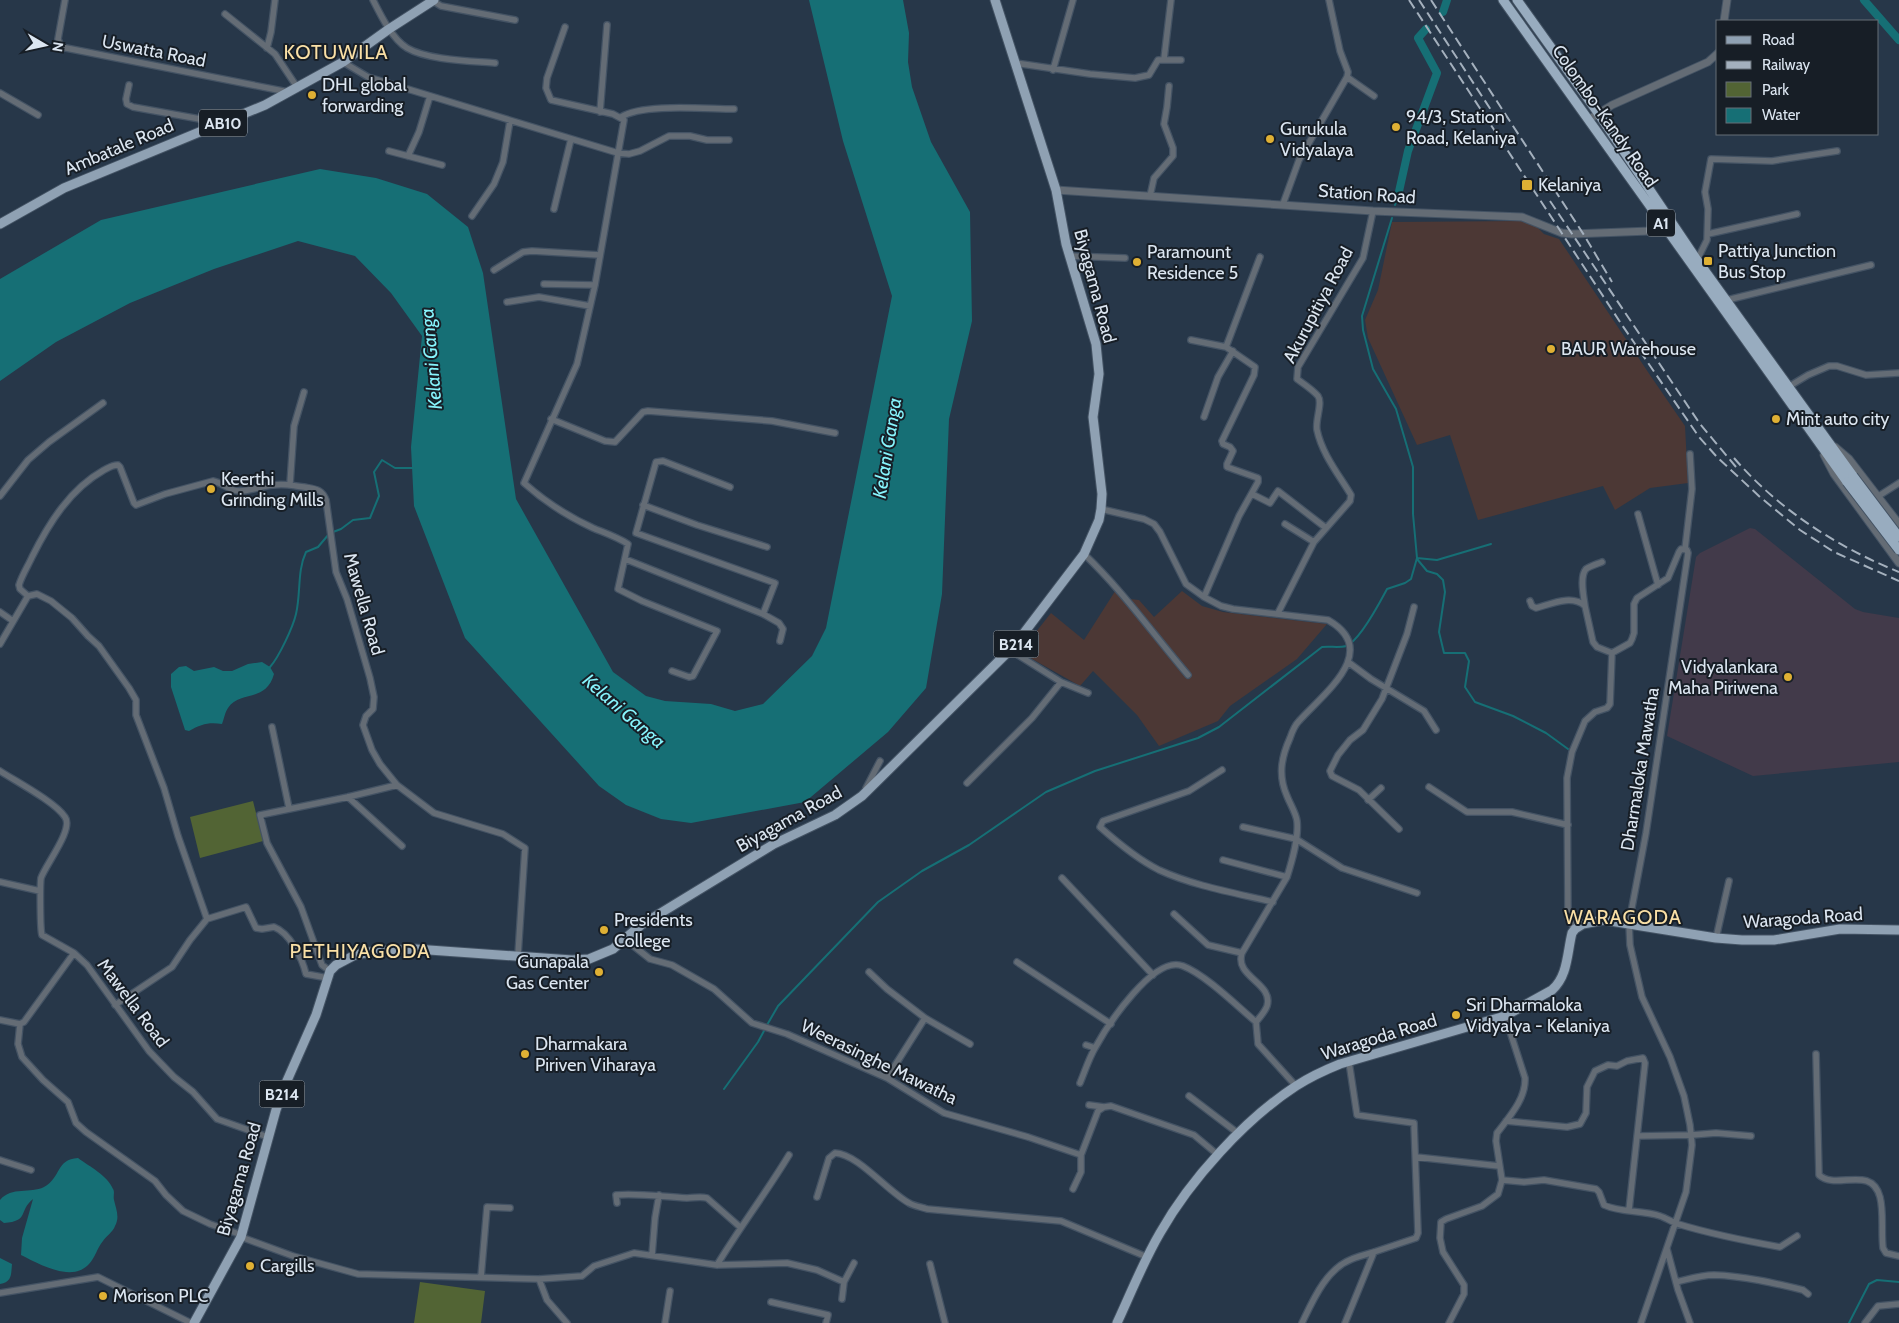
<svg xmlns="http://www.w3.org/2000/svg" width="1899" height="1323" font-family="Cabin,sans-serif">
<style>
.industrial{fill:#4c3835}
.education{fill:#423a4a}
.green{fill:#526434}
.water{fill:#166f75}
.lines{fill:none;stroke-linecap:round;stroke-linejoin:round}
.stream{stroke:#166f75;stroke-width:2}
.canal{stroke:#166f75;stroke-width:8}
.minor-casing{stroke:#445364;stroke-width:8}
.tertiary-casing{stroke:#445364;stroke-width:9}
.primary-casing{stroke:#445364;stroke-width:11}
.trunk-casing{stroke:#445364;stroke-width:11}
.minor{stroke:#646c75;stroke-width:5.5}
.tertiary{stroke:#646c75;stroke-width:7}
.primary{stroke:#8fa1b3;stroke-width:9}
.trunk{stroke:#98acbf;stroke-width:9}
.rail{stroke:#a4b0bd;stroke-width:2;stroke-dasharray:10 5;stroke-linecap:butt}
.trunk-bridge-casing{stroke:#445364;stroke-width:11;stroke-linecap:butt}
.trunk-bridge{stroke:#98acbf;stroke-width:9}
.poi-dot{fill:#dfb034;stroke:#171e26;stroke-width:2}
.labels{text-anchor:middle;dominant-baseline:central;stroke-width:4;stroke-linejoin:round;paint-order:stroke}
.shield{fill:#171e26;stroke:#a1aab4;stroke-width:1}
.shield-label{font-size:16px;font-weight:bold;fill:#dce6f1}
.street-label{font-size:18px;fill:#dce6f1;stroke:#171e26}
.poi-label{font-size:18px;fill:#dce6f1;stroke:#171e26;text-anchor:start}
.water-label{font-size:19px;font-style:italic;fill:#87f5fd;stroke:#171e26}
.quarter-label{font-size:20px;letter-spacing:1px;fill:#fae0a6;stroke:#171e26}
</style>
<rect width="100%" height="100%" fill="#273749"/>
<path class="industrial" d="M1522,221l13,4 9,9 15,5 93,139 33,48 3,57 -38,5 -35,22 -12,-24 -125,34 -28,-85 -33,10 -49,-107 -3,-18 13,-30 14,-68z
M1119,585l11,14 9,1 15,17 28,-26 20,15 21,6 104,12 -30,35 -67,47 -12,15 -59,25 -22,-31 -44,-44 -13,15 -62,-35 10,-9 23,-29 33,27z"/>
<path class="education" d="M1750,528l5,1 100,80 8,3 36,6v144l-146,14 -86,-40 29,-179 4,-4z"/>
<path class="green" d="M253,801l10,40 -63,17 -10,-41z
M420,1282l65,9 -4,32h-67z"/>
<path class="water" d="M809,0h94l6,33 -1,29 4,25 19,55 39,70 2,109 -23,98 -7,175 -16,94 -38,44 -83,70 -114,21 -30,-4 -35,-14 -27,-19 -134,-148 -51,-132 -3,-59 11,-111 -31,-43 -36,-37 -57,-15 -84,28 -84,34 -74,39 -56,39v-102l101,-59 219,-51 56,9 51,16 41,33 15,46 33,226 97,173 33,24 19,5 46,3 24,7 28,-7 49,-48 14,-28 66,-332 -49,-155z
M262,662l8,5 4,7c-8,29 -34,16 -46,34 -3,4 -4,11 -6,16 -13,-2 -21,0 -33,7l-4,-1 -14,-43v-13l8,-7 7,-1 8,5 20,-4 9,4h9l16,-7z
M78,1158c12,9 29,17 35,31 2,3 0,7 1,11 2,9 6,17 1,26 -2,6 -9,10 -12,15 -6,7 -8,17 -14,23 -17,19 -50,0 -68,-9l1,-17 11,-39c-15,12 -3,22 -29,24l-4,-3v-20c12,-14 30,-6 44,-13 17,-9 12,-28 34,-29z
M0,1258l12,6c-1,11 0,18 -12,20z"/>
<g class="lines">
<path class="stream" d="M1395,205l3,-9
M333,532l8,-3 12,-9 17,-2 9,-22 -5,-24 8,-12 13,8h19
M1417,558l20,2 54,-16
M1417,559l10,12 10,3 6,6 2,12 -6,40 5,21h21l4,8 -4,26 10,15 38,14 33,17 22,16
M270,667c9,-10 23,-40 26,-53 5,-21 1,-43 10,-62l12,-5 11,-13
M767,1025l11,-19 100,-104 44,-31 47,-26 77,-53 49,-21 103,-33 21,-11 103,-80c8,-1 17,1 24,-1 14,-5 34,-44 41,-57l18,-6 6,-4 6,-21 -4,-44v-47l-17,-58 -23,-40 -10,-39 -1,-14 30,-98
M724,1089l34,-47 7,-13
M1849,1323l20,-39 8,-4 22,2"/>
<path class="canal" d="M1864,0l35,40
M1443,12l4,-12
M1398,196l10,-45 29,-78 -19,-35 8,-9"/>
<g class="minor-casing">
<path id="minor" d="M65,0l-7,39 3,8 227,45
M373,0c7,14 19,39 34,48 20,12 64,13 88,15
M433,1l8,5 74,14
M225,14l50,40 22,33
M565,27l-18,51 -1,10 5,12 62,14 11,6 -29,165 -18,79 -53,119c19,17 45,34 69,45 12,5 24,9 35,16l-10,45 24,12 75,30 -24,45 -4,1 -17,-6
M267,48l4,-16 4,-32
M1164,59l7,-59
M343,62l25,15 250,76 11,1 11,-3 29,-15h21l17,4h22
M1015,63l75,11 45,4 14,-3 9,-15h23
M1053,70l20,-70
M1347,77l27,19
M129,85l-3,14 1,5 6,3 78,14 7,3
M0,93l38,22
M600,112l7,-87
M621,117c22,-14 85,-8 113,-8
M389,151l53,14
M408,156l11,-24 11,-36
M1150,196l4,-18 19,-22v-8l-9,-24 3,-17 2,-21
M1283,204l16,-44 48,-83 1,-5 -8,-21 -11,-51
M554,209l17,-70
M472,216l22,-32 9,-22 7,-41
M1708,234l89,-20
M1069,256l56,2
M1697,260l10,-20 1,-31 -3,-17 6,-33 61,2 65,-10
M494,270l29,-18 9,-1 68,4
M544,284l51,1
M1727,300l144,-35
M507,302l32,-5 51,9
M1191,340l35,7 29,20 -1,8 -32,66 1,3 7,3 3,4 -6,13v3l31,11v4l-19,34 -35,81
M1226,347l34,-90
M1788,387l20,-12 21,-9h8l29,9 33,-2
M1204,417l14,-40 15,-26
M551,419l54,22 10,1 28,-30 5,-1 124,10 63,12
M290,484l4,-58 10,-34
M730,487l-67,-26 -7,1 -20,71 139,50 -12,31
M1252,494l18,9 8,-12 48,37
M0,496l28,-36 21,-18 54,-39
M1877,497l22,-14
M643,505l54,20 70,22
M1101,509l43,10 10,5 6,8 26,52 18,13 17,9 12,3 95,11c54,31 -5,74 -29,101 -4,4 -7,11 -9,17 -9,20 -12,38 -3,58 3,8 9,17 10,25 2,17 -5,40 -10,56l-45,76c-8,24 32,30 25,53 -2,6 -8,12 -11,16l2,22 38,42
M1638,514l20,71
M1285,524l29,18
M1685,549l7,-60 -2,-35
M1084,554c39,37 69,80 104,121
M625,559l138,55 16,9 4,6 -3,12
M1530,601l2,5 4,2c15,-4 36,-14 49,-2l8,36 4,5 15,6
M1585,606c-1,-9 -6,-29 1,-37 4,-3 11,-5 16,-7
M0,612l13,9
M1278,613l36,-71 36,-41 1,-6c-12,-20 -29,-41 -34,-65 -2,-10 6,-27 1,-34 -5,-6 -14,-12 -21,-17l1,-12 65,-109 10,-47
M0,644l28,-48
M1010,650l51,32 27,11
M1612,653l18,-10 2,-4 2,-6v-29l3,-6 31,-20 11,-26 2,-3 6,1 1,3 -42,280 -17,90 1,22 12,52 28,60 14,39 6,29 2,20 -6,47 -45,131
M1348,662l23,17 53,32 12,19
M272,727l17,81
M1222,770l-33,21 -86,30 -3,6c18,16 37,32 59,43 35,16 76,23 114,32
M0,771c17,11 55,31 65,46 9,12 -19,47 -24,61 -1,6 -1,52 1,57l32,18 13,12 62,86 25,26 19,15 24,27 51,18
M967,783l65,-65 29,-36
M1429,787l38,25h45l56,13
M866,788l14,-27
M348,797l54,49
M1368,800l13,-12
M1243,827l53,12 46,29 75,25
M1399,829l-40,-39 -27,-14 -2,-5 8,-16 12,-15 13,-10 19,-31 25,-65 7,-27
M1223,860l64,17
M1062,878l91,97
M0,882l40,9
M1174,914l34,31 34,8
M207,919l-29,-83 -14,-48 -28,-73v-15l-7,-12 -30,-42 -11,-10 -16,-18 -21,-17 -14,-7 -9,2 -8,-7 -1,-4c3,-10 9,-19 13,-28 17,-34 38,-68 72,-87 4,-2 8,-5 14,-5l2,2 14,36 2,2 29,-11 48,-13c10,2 15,9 26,10 12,0 22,-5 34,-6 14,-2 19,1 31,2 11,2 18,2 22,13l10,72 11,27 23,79 4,19 -1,12 -7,7 -3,9 9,25 8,14 17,21 37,28 69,21 22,14 -7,107
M1575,929l-7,-11 -1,-140 5,-26 13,-31 10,-9 12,-4 3,-4 2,-51
M1716,938l13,-57
M626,940l24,19 22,6 42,24 38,34 35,11 100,44 57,35 84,24 53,18
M1017,962l94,62
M330,971l-8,-6 -21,-58 -34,-64 -7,-28 88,-18 49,-12
M869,972l18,17 38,29 -38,60
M115,1005l57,-38 18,-27 17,-21 39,-12 10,21 6,1 12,-2c16,6 28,31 32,47l22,4
M925,1018l45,26
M0,1020l20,4 4,-2 50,-69
M20,1024l-2,20 4,13 21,23 25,22 8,21 10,9 69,49 11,14 17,16 27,13 32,11
M1086,1045l9,3
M1816,1054l3,121c17,16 52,-11 61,22 4,16 1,34 3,51l3,5 13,3
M1080,1083c5,-12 9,-25 15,-35 12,-22 59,-94 88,-82 23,9 54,40 73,56
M1189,1096l50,38
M1089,1105l15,2
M1506,1121l61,6 13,-3 6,-11 1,-26 8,-16 13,-6 9,1 10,-5 16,-3 2,5 -16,147
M1637,1136l55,-1 24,-2 35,3
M1416,1157l83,9
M0,1160l31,10
M1502,1180l22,2 20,-2 52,9 3,3 5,13c17,8 38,5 56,11 6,2 12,6 18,8 33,10 68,17 102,23l17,-11
M1073,1189l8,-17v-17l17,-44 6,-4 7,-1 83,29 24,20
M817,1197l12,-39 6,-5c23,1 52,38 74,50 5,3 12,4 18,6l134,12 86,36
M617,1203l-1,-8c24,-2 47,2 71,3 7,0 13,-2 20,0l33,29
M241,1237l52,19 65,18 181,5 43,-3 12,-10 40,-13 83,12 70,-2 30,7 27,12
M1667,1249l11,41 12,33
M652,1255l3,-37 4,-23
M930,1264l15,59
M717,1265c23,-38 49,-72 72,-110
M481,1277l6,-70 23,1
M539,1279l8,21 20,23
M1676,1282c13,-3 25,-7 38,-7 30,1 60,8 89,15l5,4
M0,1293l98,-16 93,46
M842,1299l2,-17 10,-19
M771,1302l57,13 -2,8
M665,1323l5,-32
M1302,1323c11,-23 24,-54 50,-64 7,-3 15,-5 22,-7
M1345,1323l29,-71 42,-14 2,-5 -4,-110 -57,-8 -8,-53
M1449,1323l15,-29v-9l-21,-33 -3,-14 1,-16 5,-3 36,-13 16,-12 4,-14 -6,-39 1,-8c12,-16 29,-34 28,-55l-20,-62
M1865,1323l13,-17 21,-2"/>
</g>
<g class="tertiary-casing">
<path id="tertiary" d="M1724,21l3,-21
M1588,120l24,-15 96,-43 10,-9
M1056,190l317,21 149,6 40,16 10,1 78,-3 18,-6
M1835,447l14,12 50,65
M1824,455l10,19 65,89"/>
</g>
<g class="primary-casing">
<path id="primary" d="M0,224l64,-36 201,-83 78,-43 46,-33 45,-29
M194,1323l47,-86 35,-127 10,-27 30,-68 14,-44 6,-6 19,-10 20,-4 40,-2 157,11 17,-1 24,-10 28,-24 133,-81 61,-29 27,-19 152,-150 70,-92 15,-34 2,-11 1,-15 -9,-77 6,-43 -3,-30 -30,-100 -10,-54 -61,-190
M1117,1323c14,-30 26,-61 43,-90 30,-53 84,-113 136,-147 14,-9 29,-16 44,-22l165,-48 47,-26c16,-14 15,-37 20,-57l3,-4 8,-5 21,-4 112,18 26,2h32l66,-11 59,1"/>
</g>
<g class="trunk-casing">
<path id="trunk" d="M1503,0l344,482
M1517,0l81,113 99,147 156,216"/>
</g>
<use href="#minor" class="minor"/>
<use href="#tertiary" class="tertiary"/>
<use href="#primary" class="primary"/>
<use href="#trunk" class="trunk"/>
<path class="rail" d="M1409,0l213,325 77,112 18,20 43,40 40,33 34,22 65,29
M1419,0l74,113
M1431,0l153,235 28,47
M1550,201l150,223 36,43
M1734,458c44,51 103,89 165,114"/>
<g class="trunk-bridge-casing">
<path id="trunk-bridge" d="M1853,476l46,61
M1847,482l52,68"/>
</g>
<use href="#trunk-bridge" class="trunk-bridge"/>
</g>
<g class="poi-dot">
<circle cx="312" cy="95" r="5"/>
<circle cx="1396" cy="127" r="5"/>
<circle cx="1270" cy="139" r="5"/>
<rect x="1521" y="179" width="12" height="12" rx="2.5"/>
<rect x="1703" y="256" width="10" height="10" rx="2.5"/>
<circle cx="1137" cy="262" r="5"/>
<circle cx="1551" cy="349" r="5"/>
<circle cx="1776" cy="419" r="5"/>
<circle cx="211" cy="489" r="5"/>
<circle cx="1788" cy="677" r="5"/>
<circle cx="604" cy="930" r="5"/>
<circle cx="599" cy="972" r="5"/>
<circle cx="1456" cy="1015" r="5"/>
<circle cx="525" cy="1054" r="5"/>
<circle cx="250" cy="1266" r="5"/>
<circle cx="103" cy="1296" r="5"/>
</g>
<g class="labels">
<g class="shield">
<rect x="199" y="109.5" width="48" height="27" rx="4"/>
<rect x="1647" y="209.5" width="28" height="27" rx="4"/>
<rect x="993.5" y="630.5" width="45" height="27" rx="4"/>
<rect x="259.5" y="1080.5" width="45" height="27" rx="4"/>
</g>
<g class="shield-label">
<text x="223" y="123">AB10</text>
<text x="1661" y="223">A1</text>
<text x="1016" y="644">B214</text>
<text x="282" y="1094">B214</text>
</g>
<g class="street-label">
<text transform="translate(154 51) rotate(11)">Uswatta Road</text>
<text transform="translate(1605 116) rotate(55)">Colombo-Kandy Road</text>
<text transform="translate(119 147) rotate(-23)">Ambatale Road</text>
<text transform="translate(1367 194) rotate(4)">Station Road</text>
<text transform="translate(1095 286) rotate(75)">Biyagama Road</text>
<text transform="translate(1318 305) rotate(-62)">Akurupitiya Road</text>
<text transform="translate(364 604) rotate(74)">Mawella Road</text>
<text transform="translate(1640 769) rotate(-81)">Dharmaloka Mawatha</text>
<text transform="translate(789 819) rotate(-29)">Biyagama Road</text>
<text transform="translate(1803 918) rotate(-4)">Waragoda Road</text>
<text transform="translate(133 1003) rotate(53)">Mawella Road</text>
<text transform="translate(1379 1037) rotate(-17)">Waragoda Road</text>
<text transform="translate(879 1062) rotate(26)">Weerasinghe Mawatha</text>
<text transform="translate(239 1179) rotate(-74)">Biyagama Road</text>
</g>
<g class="poi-label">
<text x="322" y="85">DHL global<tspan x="322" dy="21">forwarding</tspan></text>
<text x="1406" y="117">94/3, Station<tspan x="1406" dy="21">Road, Kelaniya</tspan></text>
<text x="1280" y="129">Gurukula<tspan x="1280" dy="21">Vidyalaya</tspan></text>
<text x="1538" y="185">Kelaniya</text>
<text x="1718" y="251">Pattiya Junction<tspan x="1718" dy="21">Bus Stop</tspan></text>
<text x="1147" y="252">Paramount<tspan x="1147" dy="21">Residence 5</tspan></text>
<text x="1561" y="349">BAUR Warehouse</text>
<text x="1786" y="419">Mint auto city</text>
<text x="221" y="479">Keerthi<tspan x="221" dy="21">Grinding Mills</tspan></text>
<text x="1778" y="667" text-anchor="end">Vidyalankara<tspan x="1778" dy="21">Maha Piriwena</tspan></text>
<text x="614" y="920">Presidents<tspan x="614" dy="21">College</tspan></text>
<text x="589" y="962" text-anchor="end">Gunapala<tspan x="589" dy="21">Gas Center</tspan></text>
<text x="1466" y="1005">Sri Dharmaloka<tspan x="1466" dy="21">Vidyalya - Kelaniya</tspan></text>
<text x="535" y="1044">Dharmakara<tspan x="535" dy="21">Piriven Viharaya</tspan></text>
<text x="260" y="1266">Cargills</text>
<text x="113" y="1296">Morison PLC</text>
</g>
<g class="water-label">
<text transform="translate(431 359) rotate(-95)">Kelani Ganga</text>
<text transform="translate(887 448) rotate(-81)">Kelani Ganga</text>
<text transform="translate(624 711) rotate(41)">Kelani Ganga</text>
</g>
<g class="quarter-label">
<text x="336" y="52">KOTUWILA</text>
<text x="1623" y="917">WARAGODA</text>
<text x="360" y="951">PETHIYAGODA</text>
</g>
</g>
<rect x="1716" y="20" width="162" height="115" fill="#171e26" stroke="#666e77"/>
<rect x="1726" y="36" width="25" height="8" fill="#8fa1b3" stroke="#666e77"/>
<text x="1762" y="45" font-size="15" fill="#dce6f1">Road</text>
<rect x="1726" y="61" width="25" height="8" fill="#a4b0bd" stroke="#666e77"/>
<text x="1762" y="70" font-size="15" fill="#dce6f1">Railway</text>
<rect x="1726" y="82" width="25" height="15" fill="#526434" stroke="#666e77"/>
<text x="1762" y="95" font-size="15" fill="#dce6f1">Park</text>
<rect x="1726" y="108" width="25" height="15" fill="#166f75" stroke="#666e77"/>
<text x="1762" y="120" font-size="15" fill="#dce6f1">Water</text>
<g transform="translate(45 45) rotate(99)" stroke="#171e26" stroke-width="4" paint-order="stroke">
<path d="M0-4L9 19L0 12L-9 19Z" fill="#dce6f1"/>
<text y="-8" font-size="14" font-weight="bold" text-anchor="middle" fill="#dce6f1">N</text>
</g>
</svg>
